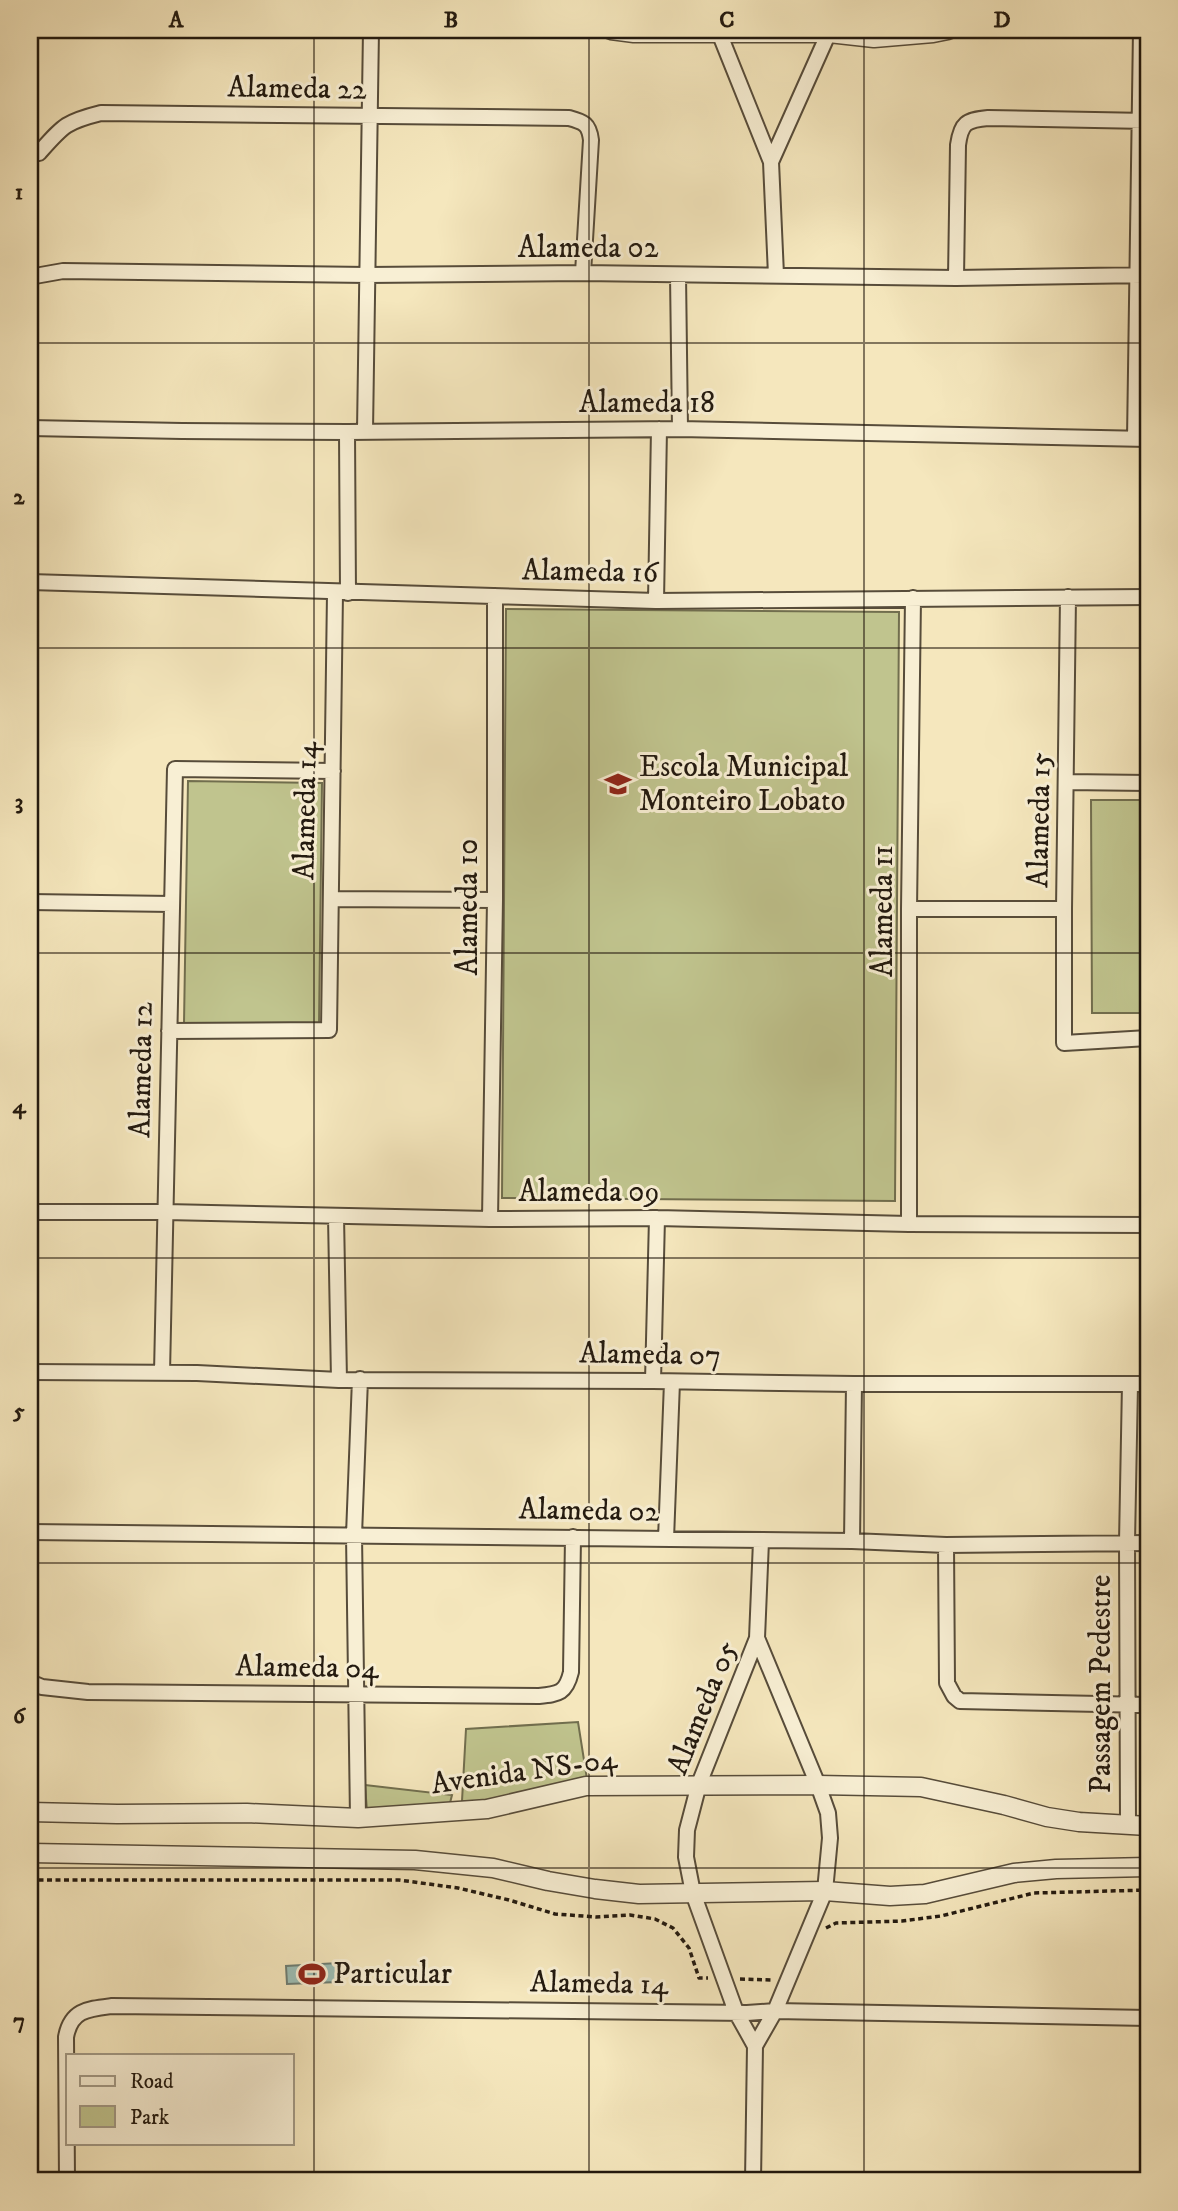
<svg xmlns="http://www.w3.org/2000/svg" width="1178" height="2211" font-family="'IM FELL DW Pica',serif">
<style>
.green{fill:#c0c48e;stroke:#716e4e;stroke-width:2}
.water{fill:#9dbfb6;stroke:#6c7d73;stroke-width:2}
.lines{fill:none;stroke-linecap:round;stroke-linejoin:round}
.minor-casing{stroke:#574c3a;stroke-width:18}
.tertiary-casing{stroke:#574c3a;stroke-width:21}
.path{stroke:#22190f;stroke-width:3.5;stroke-dasharray:5 3.5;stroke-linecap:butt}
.minor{stroke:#f8efd4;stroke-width:14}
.tertiary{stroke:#f8efd4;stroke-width:18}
.grid{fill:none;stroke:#22190f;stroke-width:2;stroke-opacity:0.55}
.labels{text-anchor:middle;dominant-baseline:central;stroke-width:6;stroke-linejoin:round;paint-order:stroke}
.street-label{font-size:30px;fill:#22190f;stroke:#f8efd4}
.poi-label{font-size:30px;fill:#22190f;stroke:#f8efd4;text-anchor:start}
.neatline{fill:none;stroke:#22190f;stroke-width:2.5}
.grid-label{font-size:23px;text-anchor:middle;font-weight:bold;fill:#22190f}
</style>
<rect width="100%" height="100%" fill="#f5e7bd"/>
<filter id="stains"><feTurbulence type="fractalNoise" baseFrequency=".00286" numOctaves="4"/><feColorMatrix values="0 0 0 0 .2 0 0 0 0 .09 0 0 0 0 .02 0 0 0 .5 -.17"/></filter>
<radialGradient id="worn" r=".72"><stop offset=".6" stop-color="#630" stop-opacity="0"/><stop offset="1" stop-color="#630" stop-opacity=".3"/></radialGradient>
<path class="green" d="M506,609l393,3 -4,589 -393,-3z
M188,781l134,2 -3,242 -135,-2z
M1091,800h57v213h-56z
M578,1722l9,57 -107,27 -18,-5 4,-72z
M365,1785l87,10 -3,12 -82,4z"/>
<path class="water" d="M338,1963v19l-51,2 -1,-18z"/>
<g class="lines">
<g class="minor-casing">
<path id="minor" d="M718,30l53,132 5,113
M39,153c24,-27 26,-31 62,-40l468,5c15,4 20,6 22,22l-8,133
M771,162l59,-132
M678,275l2,154
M956,278l2,-133c3,-22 8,-25 30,-27l159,3
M30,280l5,-4 28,-5 304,4 216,-2 373,5 192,-3
M30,428l152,3 165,1 333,-3 468,10
M365,431l6,-401
M347,432l1,161
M1135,439l6,-409
M30,582l626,19 492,-4
M1068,597l-4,312v134l84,-5
M656,601l3,-172
M1067,782l81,1
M331,899l164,1
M30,902l142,2
M909,909h155
M169,1031l160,-1 6,-437
M30,1212h136l324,7 167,-1 252,6 239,1
M336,1216l3,164
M490,1219l5,-319v-304
M909,1224v-315l4,-311
M30,1372l167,1 142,7 314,1 201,3h294
M162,1373l13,-604 158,2
M653,1381l4,-163
M30,1532l822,9 94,4 202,-2
M666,1539l6,-157
M852,1541l2,-157
M946,1545l1,138 7,13 6,5 188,4
M30,1682l12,5 46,5 451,4c20,-2 27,-3 32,-24l2,-135
M358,1818l-4,-283 6,-156
M1128,1826l-1,-284 3,-158
M755,2046l-19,-34 -43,-119 -7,-36 1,-27 12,-46 58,-146 4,-97
M67,2181l-1,-144c5,-27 22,-28 46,-31l635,7 28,-2 373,7
M753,2181l2,-135 20,-35 50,-120 5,-53 -2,-25 -10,-28 -61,-147"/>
</g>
<g class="tertiary-casing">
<path id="tertiary" d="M611,30l23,3h195l45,5 59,-5 15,-3
M30,1812l87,2 130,-1 111,5 129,-9 99,-23 232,-1 103,2 83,18 43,12 32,5 69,4
M30,1853l385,7 78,8 55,13 47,8 44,5 186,-3 65,5 35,-2 89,-21 42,-4 92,-2"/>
</g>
<path class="path" d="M30,1880h369l59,8 51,12 46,14 41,3 34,-2 25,4 18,9 16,20 10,30h9
M826,1928l10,-5 66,-2 39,-5 93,-23 114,-3
M740,1979l31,1"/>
<use href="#minor" class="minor"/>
<use href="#tertiary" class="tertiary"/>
</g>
<path class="grid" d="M314,30v2151M589,30v2151M864,30v2151M30,343h1118M30,648h1118M30,953h1118M30,1258h1118M30,1563h1118M30,1868h1118"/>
<defs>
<g id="school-bare" transform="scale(2.1)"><path d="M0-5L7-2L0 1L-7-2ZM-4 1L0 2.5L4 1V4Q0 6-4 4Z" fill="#8f2418" stroke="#f8efd4" stroke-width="2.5" paint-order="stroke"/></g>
<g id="stadium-bare" transform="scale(2.1)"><path d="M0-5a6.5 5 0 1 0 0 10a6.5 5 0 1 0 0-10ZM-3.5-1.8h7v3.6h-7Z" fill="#8f2418" stroke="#f8efd4" stroke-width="2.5" paint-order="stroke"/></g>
</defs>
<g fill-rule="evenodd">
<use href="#school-bare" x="618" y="784"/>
<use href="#stadium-bare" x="312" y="1974"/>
</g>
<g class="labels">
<g class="street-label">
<text transform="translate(297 89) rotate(1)">Alameda 22</text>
<text x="588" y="248">Alameda 02</text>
<text x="647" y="403">Alameda 18</text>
<text transform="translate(590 572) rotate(1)">Alameda 16</text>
<text transform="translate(306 811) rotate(-89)">Alameda 14</text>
<text transform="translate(1040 820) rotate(-89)">Alameda 15</text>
<text transform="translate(468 907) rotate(-90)">Alameda 10</text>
<text transform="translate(883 911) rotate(-90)">Alameda 11</text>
<text transform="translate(142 1070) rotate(-89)">Alameda 12</text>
<text x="589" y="1192">Alameda 09</text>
<text transform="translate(650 1355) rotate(1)">Alameda 07</text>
<text transform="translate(589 1511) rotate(1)">Alameda 02</text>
<text transform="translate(307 1668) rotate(1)">Alameda 04</text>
<text transform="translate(1101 1684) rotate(-90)">Passagem Pedestre</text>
<text transform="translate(703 1708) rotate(-68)">Alameda 05</text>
<text transform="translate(524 1772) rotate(-8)">Avenida NS-04</text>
<text transform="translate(599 1984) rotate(1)">Alameda 14</text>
</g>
<g class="poi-label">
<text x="639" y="767">Escola Municipal<tspan x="639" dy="34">Monteiro Lobato</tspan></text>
<text x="333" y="1974">Particular</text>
</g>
</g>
<rect width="1178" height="2211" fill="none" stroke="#f5e7bd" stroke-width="77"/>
<rect x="66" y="2054" width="228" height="91" fill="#f8efd4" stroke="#a29985" stroke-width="2"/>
<rect x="80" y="2076" width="35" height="10" fill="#f8efd4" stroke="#a29985" stroke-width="2"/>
<text x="130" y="2088" font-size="21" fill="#22190f">Road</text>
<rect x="80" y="2106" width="35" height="21" fill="#c0c48e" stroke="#a29985" stroke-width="2"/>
<text x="130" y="2124" font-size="21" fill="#22190f">Park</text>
<rect x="38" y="38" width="1102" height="2134" class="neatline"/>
<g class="grid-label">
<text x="176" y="27">A</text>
<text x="451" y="27">B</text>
<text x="727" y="27">C</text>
<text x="1002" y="27">D</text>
<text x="19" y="199">1</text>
<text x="19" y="504">2</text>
<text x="19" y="809">3</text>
<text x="19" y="1113">4</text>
<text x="19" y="1418">5</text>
<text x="19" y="1723">6</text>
<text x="19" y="2028">7</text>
</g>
<rect width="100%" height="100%" filter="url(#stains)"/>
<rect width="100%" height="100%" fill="url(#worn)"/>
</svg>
